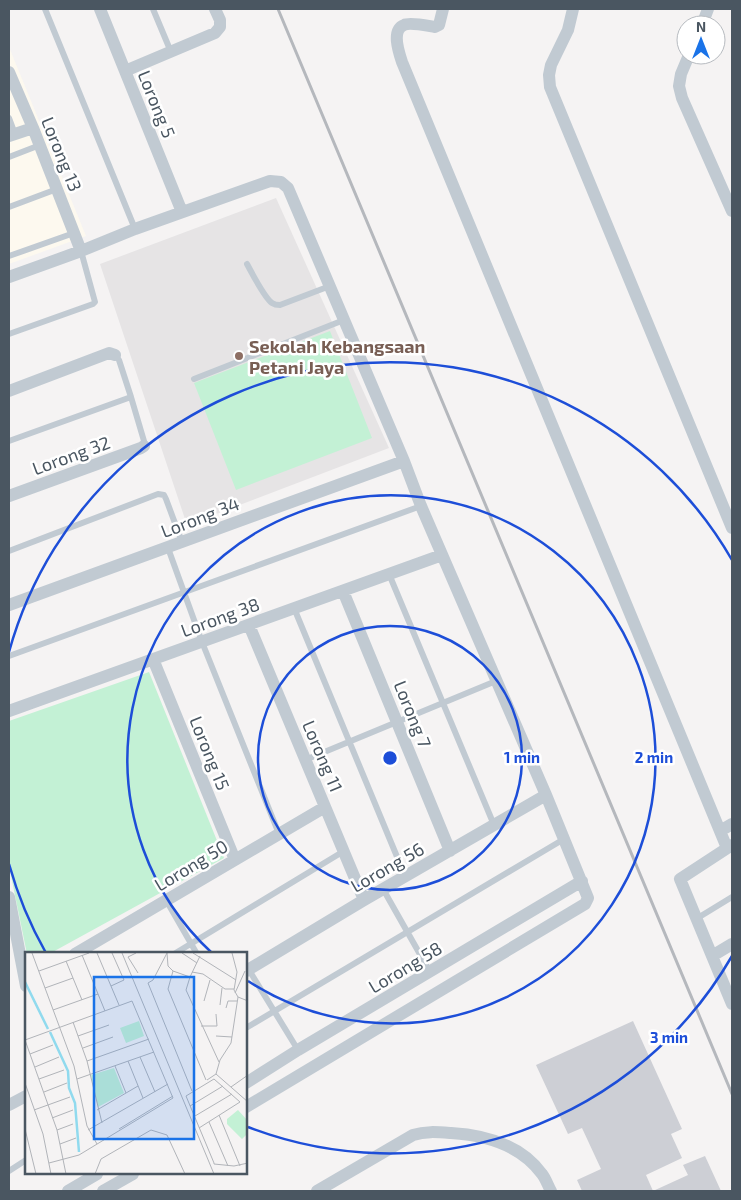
<svg xmlns="http://www.w3.org/2000/svg" width="741" height="1200" font-family="'Exo 2',sans-serif">
<style>
.commercial{fill:#fdf9ef}
.education{fill:#e6e4e5}
.green{fill:#c3f1d5}
.building{fill:#cdcfd5}
.lines{fill:none;stroke-linecap:round;stroke-linejoin:round}
.lane{stroke:#c1cad2;stroke-width:6}
.street{stroke:#c1cad2;stroke-width:12}
.rail{stroke:#b5b8bd;stroke-width:3}
.ring{fill:none;stroke:#1d4ed8;stroke-width:2.5}
.education-dot{fill:#8d6e63;stroke:#fff;stroke-width:2}
.labels{text-anchor:middle;dominant-baseline:central;stroke-width:5;stroke-linejoin:round;paint-order:stroke}
.street-label{font-size:18px;fill:#4a5661;stroke:#fff}
.education-label{font-size:18px;font-weight:bold;fill:#785e54;stroke:#fff;text-anchor:start}
.inset-river{fill:none;stroke:#90daee;stroke-width:2.5}
.inset-road{fill:none;stroke:#b1b4b9;stroke-width:1}
.view{fill:#1a73e8;fill-opacity:0.15;stroke:#1a73e8;stroke-width:2.5}
.inset-edge{fill:none;stroke:#4a5661;stroke-width:2.5}
.centre{fill:#1d4ed8;stroke:#fff;stroke-width:2.5}
.ring-label{font-size:15px;text-anchor:middle;font-weight:bold;fill:#1d4ed8;stroke:#fff;stroke-width:5;stroke-linejoin:round;paint-order:stroke}
</style>
<rect width="100%" height="100%" fill="#f5f3f3"/>
<path class="commercial" d="M9,47l77,189 -77,28z"/>
<path class="education" d="M276,198l113,250 -202,77 -87,-261z"/>
<path class="green" d="M330,331l42,107 -136,52 -42,-107z
M149,672l75,186 -175,96h-22l-18,-88v-145z"/>
<path class="building" d="M633,1021l49,108 -11,5 11,24 -36,17 7,16 35,-16 -5,-10 22,-9 16,35h-139l-5,-11 24,-11 -19,-41 -14,6 -32,-69z"/>
<g class="lines">
<path class="lane" d="M45,9l90,220
M153,9l18,43
M9,118l6,16
M9,157l31,-12
M9,207l48,-18
M9,256l65,-23
M247,264c5,9 17,33 25,39 3,2 5,2 8,2l50,-19
M9,334l84,-30 2,-2 -14,-51
M115,355l4,5 12,37 13,44v5
M194,379l150,-59
M9,441l122,-44
M168,548l34,94 77,192
M9,551l149,-57 6,1 2,4 16,43
M389,574l105,251
M294,608l111,268
M9,656l412,-150
M305,760l191,-79
M383,889l47,83
M166,900l31,54
M696,919l36,-22
M174,954l170,-103
M249,970l49,80
M246,1028l318,-189
M9,1171l17,-11"/>
<path class="street" d="M100,9l82,203
M443,9l-4,16 -4,2c-7,-1 -25,-5 -31,-2 -13,5 -5,28 -2,37l325,786
M573,9l-5,21 -17,35 -2,10 1,12 182,441
M702,25l6,-16
M689,55l-8,19 -2,12 3,12 50,113
M125,71l90,-38 5,-6v-7l-5,-11
M9,72l24,56 48,123
M9,136l24,-8
M9,277l72,-26 54,-22 135,-48 11,1 7,6 116,273 17,45 125,289 42,103 -3,6 -339,203
M9,391l100,-38 6,2
M9,496l132,-48 3,-2
M343,591l107,260
M9,605l395,-144
M249,625l115,275
M153,659l82,201
M9,711l433,-156
M720,831l12,-7
M732,845l-52,34 52,125
M9,897l17,89
M75,954l250,-147
M712,956l20,-12
M246,971l118,-71 182,-105
M246,1083l52,-33 284,-169
M9,1105l17,-9
M68,1191l29,-17
M103,1191l30,-17
M317,1191l96,-56c12,-4 24,-3 38,-2 34,2 70,12 91,41 4,5 6,12 9,17"/>
<path class="rail" d="M278,9l454,1085"/>
</g>
<g class="ring">
<circle cx="390" cy="758" r="132"/>
<path d="M212 953A264 264 0 1 1 248 981"/>
<path d="M732 956A395 395 0 0 1 248 1127M46 953A395 395 0 0 1 9 864M9 652A395 395 0 0 1 732 560"/>
</g>
<circle class="education-dot" cx="239" cy="356" r="5"/>
<g class="labels">
<g class="street-label">
<text transform="translate(157 104) rotate(68)">Lorong 5</text>
<text transform="translate(62 154) rotate(68)">Lorong 13</text>
<text transform="translate(71 455) rotate(-20)">Lorong 32</text>
<text transform="translate(200 517) rotate(-21)">Lorong 34</text>
<text transform="translate(220 617) rotate(-20)">Lorong 38</text>
<text transform="translate(413 714) rotate(68)">Lorong 7</text>
<text transform="translate(210 753) rotate(68)">Lorong 15</text>
<text transform="translate(323 756) rotate(67)">Lorong 11</text>
<text transform="translate(191 865) rotate(-31)">Lorong 50</text>
<text transform="translate(387 867) rotate(-30)">Lorong 56</text>
<text transform="translate(405 967) rotate(-31)">Lorong 58</text>
</g>
<g class="education-label">
<text x="249" y="346">Sekolah Kebangsaan<tspan x="249" dy="21">Petani Jaya</tspan></text>
</g>
</g>
<g transform="translate(25 952)">
<rect width="222" height="222" fill="#f5f3f3"/>
<path d="M114,69l5,15 -18,7 -6,-15zM89,116l10,25 -26,14 -7,-32zM213,158l9,10v14l-5,5 -15,-15v-5z" fill="#c3f1d5"/>
<path class="inset-river" d="M0,30l23,47M25,80l18,39 1,17 6,15 4,49"/>
<path class="inset-road" d="M7,1l42,113 13,60 10,18M72,1l22,52M97,1l92,221M111,1l-8,4 10,16M142,1l-14,27 -5,3 44,108M142,1l1,13 5,5 -5,18 38,91M157,1l15,10M168,1l43,27M207,1l5,19 -3,18 4,7 10,4M57,3l23,56M41,9l16,39M14,19l50,-18M148,19l17,6 10,-21M167,20l11,2 22,15h9M165,25l-4,13 33,72M86,34l13,-6 -12,-27M20,36l28,-10M210,41l10,-22M179,49l6,-21M195,53l2,-17M201,56l2,-7h9M28,58l45,-16M48,70l14,39 15,62M176,74h16l-1,-12M53,84l31,-11M191,84l16,1M0,88l107,-39 41,97 -94,57 -30,8M0,88l32,90 9,44M58,96l30,-11M5,102l23,-9M115,105l15,35M62,109l62,-22M103,109l15,37M90,114l11,27M10,115l24,-10M191,122l32,28M14,127l25,-9M52,127l77,-27M182,128l9,-6 4,-14 11,-17 7,-46M0,131l18,51 8,40M206,135l17,-12M19,140l23,-9M165,154l33,-20M9,158l36,-13M72,158l41,-24M194,163l21,51M170,164l37,-22M27,166l21,-8M184,170l19,44M174,176l41,-26 -26,-23 -28,17 28,67v1l20,2 14,-3M0,177l11,45M94,177l54,-33M32,178l16,-6M63,178l80,-46M35,192l16,-6M70,222l6,-15 50,-29 16,5 18,39"/>
<path class="view" d="M69,25h100v162h-100z"/>
<rect width="222" height="222" class="inset-edge"/>
</g>
<circle cx="390" cy="758" r="8" class="centre"/>
<g class="ring-label">
<text x="522" y="763">1 min</text>
<text x="654" y="763">2 min</text>
<text x="669" y="1043">3 min</text>
</g>
<rect width="741" height="1200" fill="none" stroke="#4a5661" stroke-width="20"/>
<g transform="translate(701 40)"><circle r="24" fill="#ffffff" stroke="#b7bbc0"/>
<path d="M0-4L9 19L0 12L-9 19Z" fill="#1a73e8"/>
<text y="-8" font-size="14" font-weight="bold" text-anchor="middle" fill="#4a5661">N</text>
</g>
</svg>
